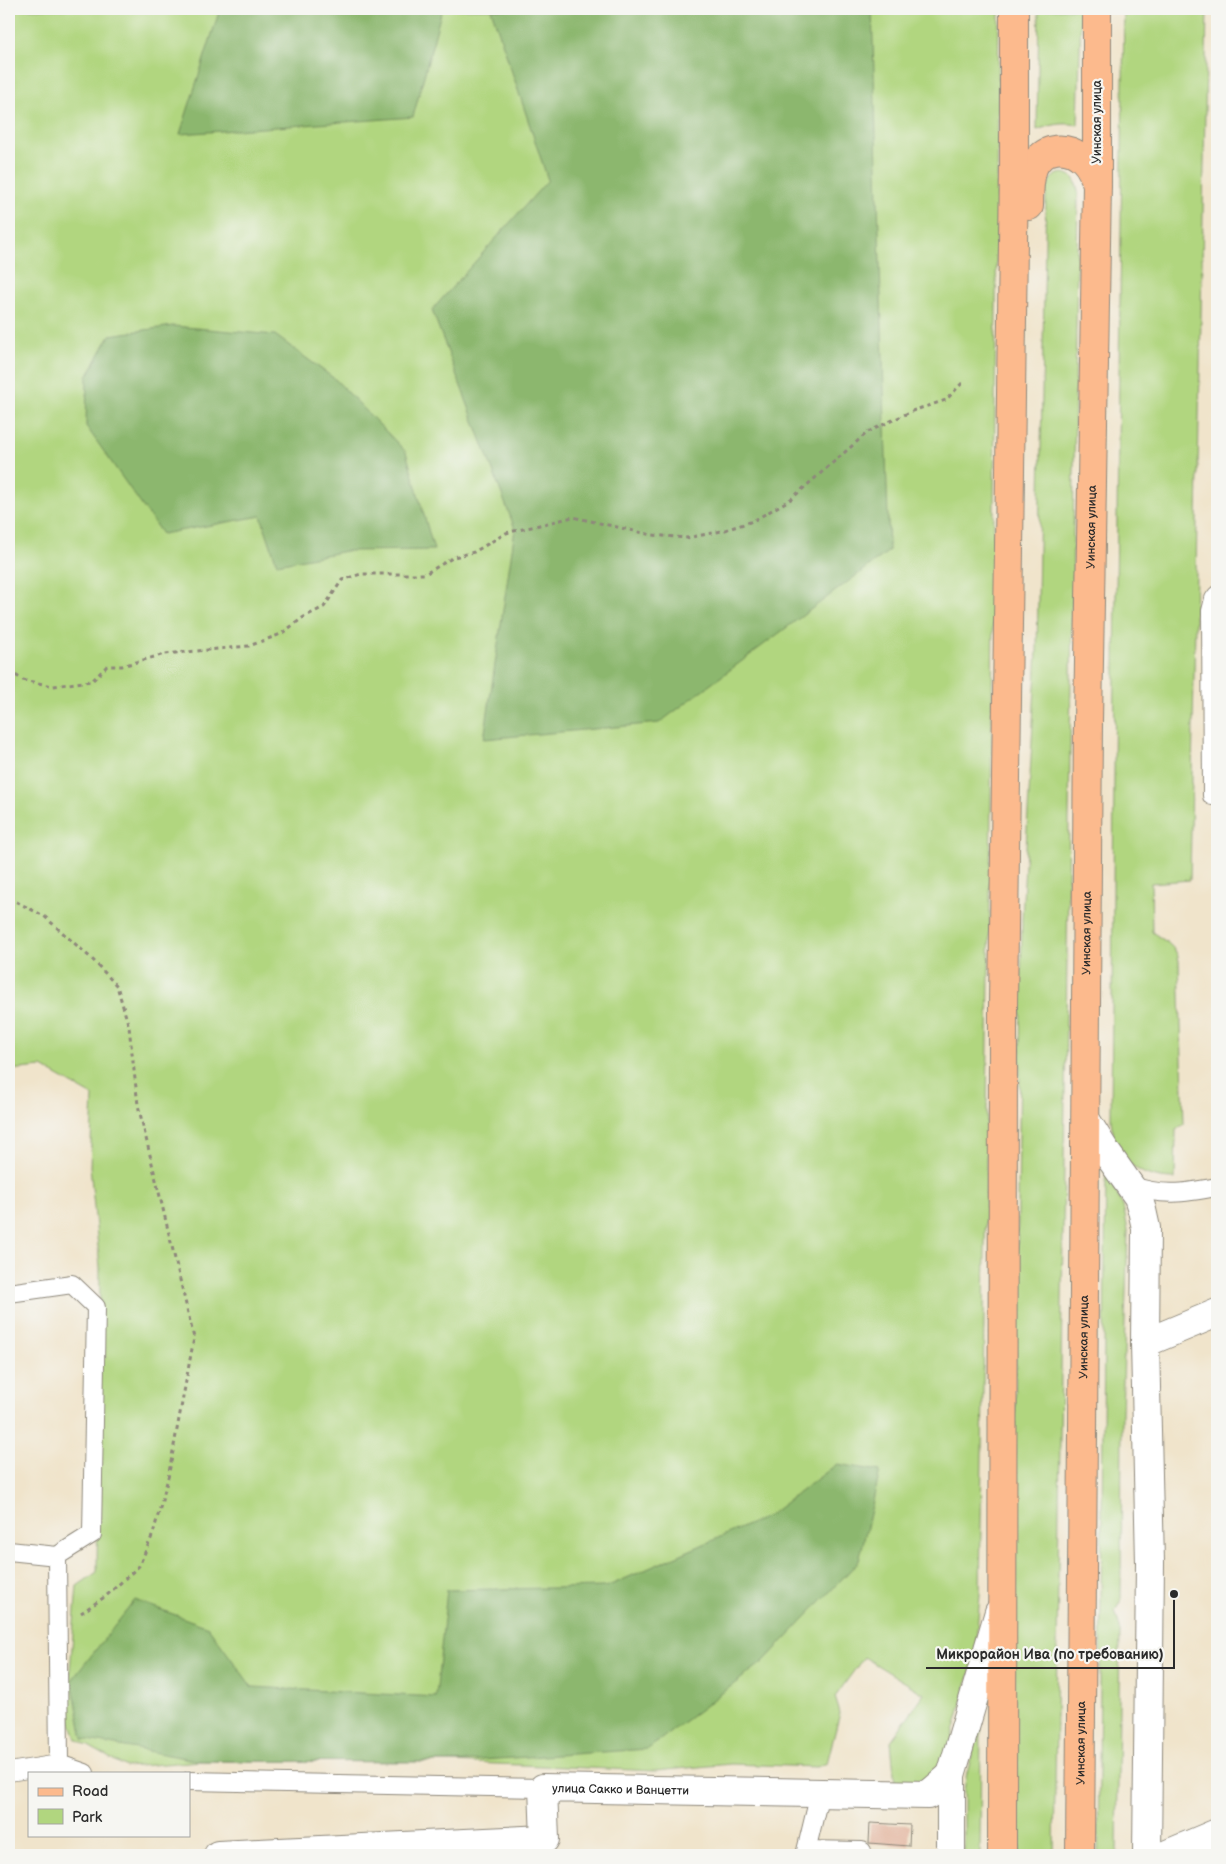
<svg xmlns="http://www.w3.org/2000/svg" width="1226" height="1864" font-family="'Balsamiq Sans',sans-serif">
<style>
.green{fill:#b1d67f;stroke:#6e8055}
.forest{fill:#8cb76e;stroke:#5c714c}
.building{fill:#e2b29b}
.lines{fill:none;stroke-linecap:round;stroke-linejoin:round}
.service-casing{stroke:#8e887b;stroke-width:20}
.minor-casing{stroke:#8e887b;stroke-width:30}
.primary-casing{stroke:#8e887b;stroke-width:30}
.path{stroke:#8e887b;stroke-width:3;stroke-dasharray:4 4;stroke-linecap:butt}
.service{stroke:#fff;stroke-width:18}
.minor{stroke:#fff;stroke-width:28}
.primary{stroke:#fcba8d;stroke-width:28}
.labels{text-anchor:middle;dominant-baseline:central;stroke-width:4.5;stroke-linejoin:round;paint-order:stroke}
.street-label{font-size:12px;fill:#2b2b2b;stroke:#f6f6f2}
.leader{fill:none;stroke:#2b2b2b;stroke-width:2}
.callout-dot{fill:#2b2b2b;stroke:#f6f6f2;stroke-width:2}
.callout-label{font-size:14px;text-anchor:middle;font-weight:bold;fill:#2b2b2b;stroke:#f6f6f2;stroke-width:4.5;stroke-linejoin:round;paint-order:stroke}
</style>
<rect width="100%" height="100%" fill="#f6f6f2"/>
<filter id="ink" filterUnits="userSpaceOnUse"><feTurbulence type="fractalNoise" baseFrequency=".02" numOctaves="2"/><feDisplacementMap in="SourceGraphic" scale="10" xChannelSelector="R" yChannelSelector="G"/><feConvolveMatrix kernelMatrix="1 2 1 2 8 2 1 2 1" color-interpolation-filters="sRGB"/></filter>
<filter id="wash" filterUnits="userSpaceOnUse"><feTurbulence type="fractalNoise" baseFrequency=".0096" numOctaves="4" result="noise"/><feDisplacementMap in="SourceGraphic" scale="20" xChannelSelector="R" yChannelSelector="G"/><feGaussianBlur stdDeviation="1.12" result="paint"/><feColorMatrix in="noise" values="0 0 0 0 0 0 0 0 0 0 0 0 0 0 0 0 0 1.4 0 .05"/><feComposite in="paint" operator="in"/></filter>
<g filter="url(#wash)">
<rect width="100%" height="100%" fill="#f0e4cb"/>
<path class="green" d="M9,9h990l-9,892 -10,693 -5,61 -30,110 -14,17 -36,3 -4,-44 33,-47 -60,-37 -29,40 5,16 -13,50 -10,4 -86,-3 -76,7 -203,-9 -251,-1 -75,6 -50,-28 -5,-14 -3,-30 9,-109 20,-14 3,-305 -10,-100 3,-71 -51,-29 -33,3z
M1039,9h42l-3,116c-15,-3 -28,0 -41,5z
M1124,9h83l-17,871 -39,3 1,49c11,8 25,14 27,29l5,163 -8,6 -1,49c-39,0 -60,-21 -64,-59l4,-454z
M1063,173c12,2 14,10 15,20l-24,1662h-34l-9,-148 11,-788 15,-268 9,-459c2,-11 5,-17 17,-19z
M1106,1173l17,33 5,24 -6,183 -1,187 -6,11 5,17 -3,227h-19z
M981,1723l-1,132h-16v-65l3,-18z"/>
<path class="forest" d="M220,9h222l-29,108 -233,17z
M491,9h381l17,542 -230,172 -175,16 31,-210 -83,-219 116,-130z
M173,326l102,9 61,45 70,72 28,98 -88,1 -69,13 -16,-48 -99,18 -76,-108 1,-49 23,-42z
M837,1464l43,7 -21,90 -96,101 -115,87 -196,13 -251,-1 -118,-22 -11,-59 63,-80 73,27 44,60 184,10 11,-107 159,-3 162,-71z"/>
<g id="blocks">
<path class="building" d="M870,1823l40,2 -1,21 -40,-3z"/>
</g>
</g>
<g filter="url(#ink)">
<use href="#blocks" fill-opacity="0" stroke="#8e887b" stroke-width="1"/>
<g class="lines">
<g class="service-casing">
<path id="service" d="M1217,595l-3,4 -3,12 1,185h5
M1130,1185c32,12 55,8 87,2
M9,1293l63,-9 24,23 -4,227 -35,22 -48,-5
M57,1556l2,208 26,9
M9,1772l50,-8
M189,1781l354,7
M807,1850l55,1
M805,1855l15,-62"/>
</g>
<g class="minor-casing">
<g id="minor">
<path d="M1086,1120l20,32 32,45 4,13 4,18 -1,115 5,220 -3,292"/>
<path d="M1145,1343l72,-30"/>
<path id="s1" d="M218,1855l327,-16 -2,-51 385,7 23,-20"/>
<path d="M951,1855v-80l48,-163"/>
<path d="M1165,1855l52,-22"/>
</g>
</g>
<g class="primary-casing">
<g id="primary">
<path d="M1029,206c0,-12 0,-26 4,-38 9,-22 35,-24 51,-8 7,7 10,15 13,24"/>
<path d="M1002,1855l1,-849 11,-840v-157"/>
<path id="s2" d="M1080,1855l8,-1134 9,-537v-175"/>
</g>
</g>
<path class="path" d="M9,671l14,9 30,6 39,-5 15,-15h15l43,-12 84,-8 32,-12 23,-17 20,-10 18,-27 19,-6h64l29,-17 20,-5 32,-19 67,-16 79,18 35,3 35,-7 31,-10 38,-22 77,-67 44,-21 34,-11 18,-19
M9,898l35,18 48,43 25,27 12,41 9,78 56,233 -26,140 -15,56 -14,32 -33,30 -25,17"/>
<use href="#service" class="service"/>
<use href="#minor" class="minor"/>
<use href="#primary" class="primary"/>
</g>
</g>
<g class="labels">
<g class="street-label">
<text transform="translate(1097 122) rotate(-90)">Уинская улица</text>
<text stroke="none"><textPath href="#s2" startOffset="1328">Уинская улица</textPath></text>
<text stroke="none"><textPath href="#s2" startOffset="922">Уинская улица</textPath></text>
<text stroke="none"><textPath href="#s2" startOffset="518">Уинская улица</textPath></text>
<text stroke="none"><textPath href="#s2" startOffset="112">Уинская улица</textPath></text>
<text stroke="none"><textPath href="#s1" startOffset="456">улица Сакко и Ванцетти</textPath></text>
</g>
</g>
<path class="leader" d="M1174 1594L1174 1668H926"/>
<circle class="callout-dot" cx="1174" cy="1594" r="5"/>
<g class="callout-label">
<text x="1050" y="1659">Микрорайон Ива (по требованию)</text>
</g>
<rect width="1226" height="1864" fill="none" stroke="#f6f6f2" stroke-width="30"/>
<rect x="28" y="1772" width="162" height="65" fill="#f6f6f2" stroke="#a5a5a2"/>
<rect x="38" y="1788" width="25" height="8" fill="#fcba8d" stroke="#a5a5a2"/>
<text x="72" y="1796" font-size="15" fill="#2b2b2b">Road</text>
<rect x="38" y="1809" width="25" height="15" fill="#b1d67f" stroke="#a5a5a2"/>
<text x="72" y="1822" font-size="15" fill="#2b2b2b">Park</text>
</svg>
